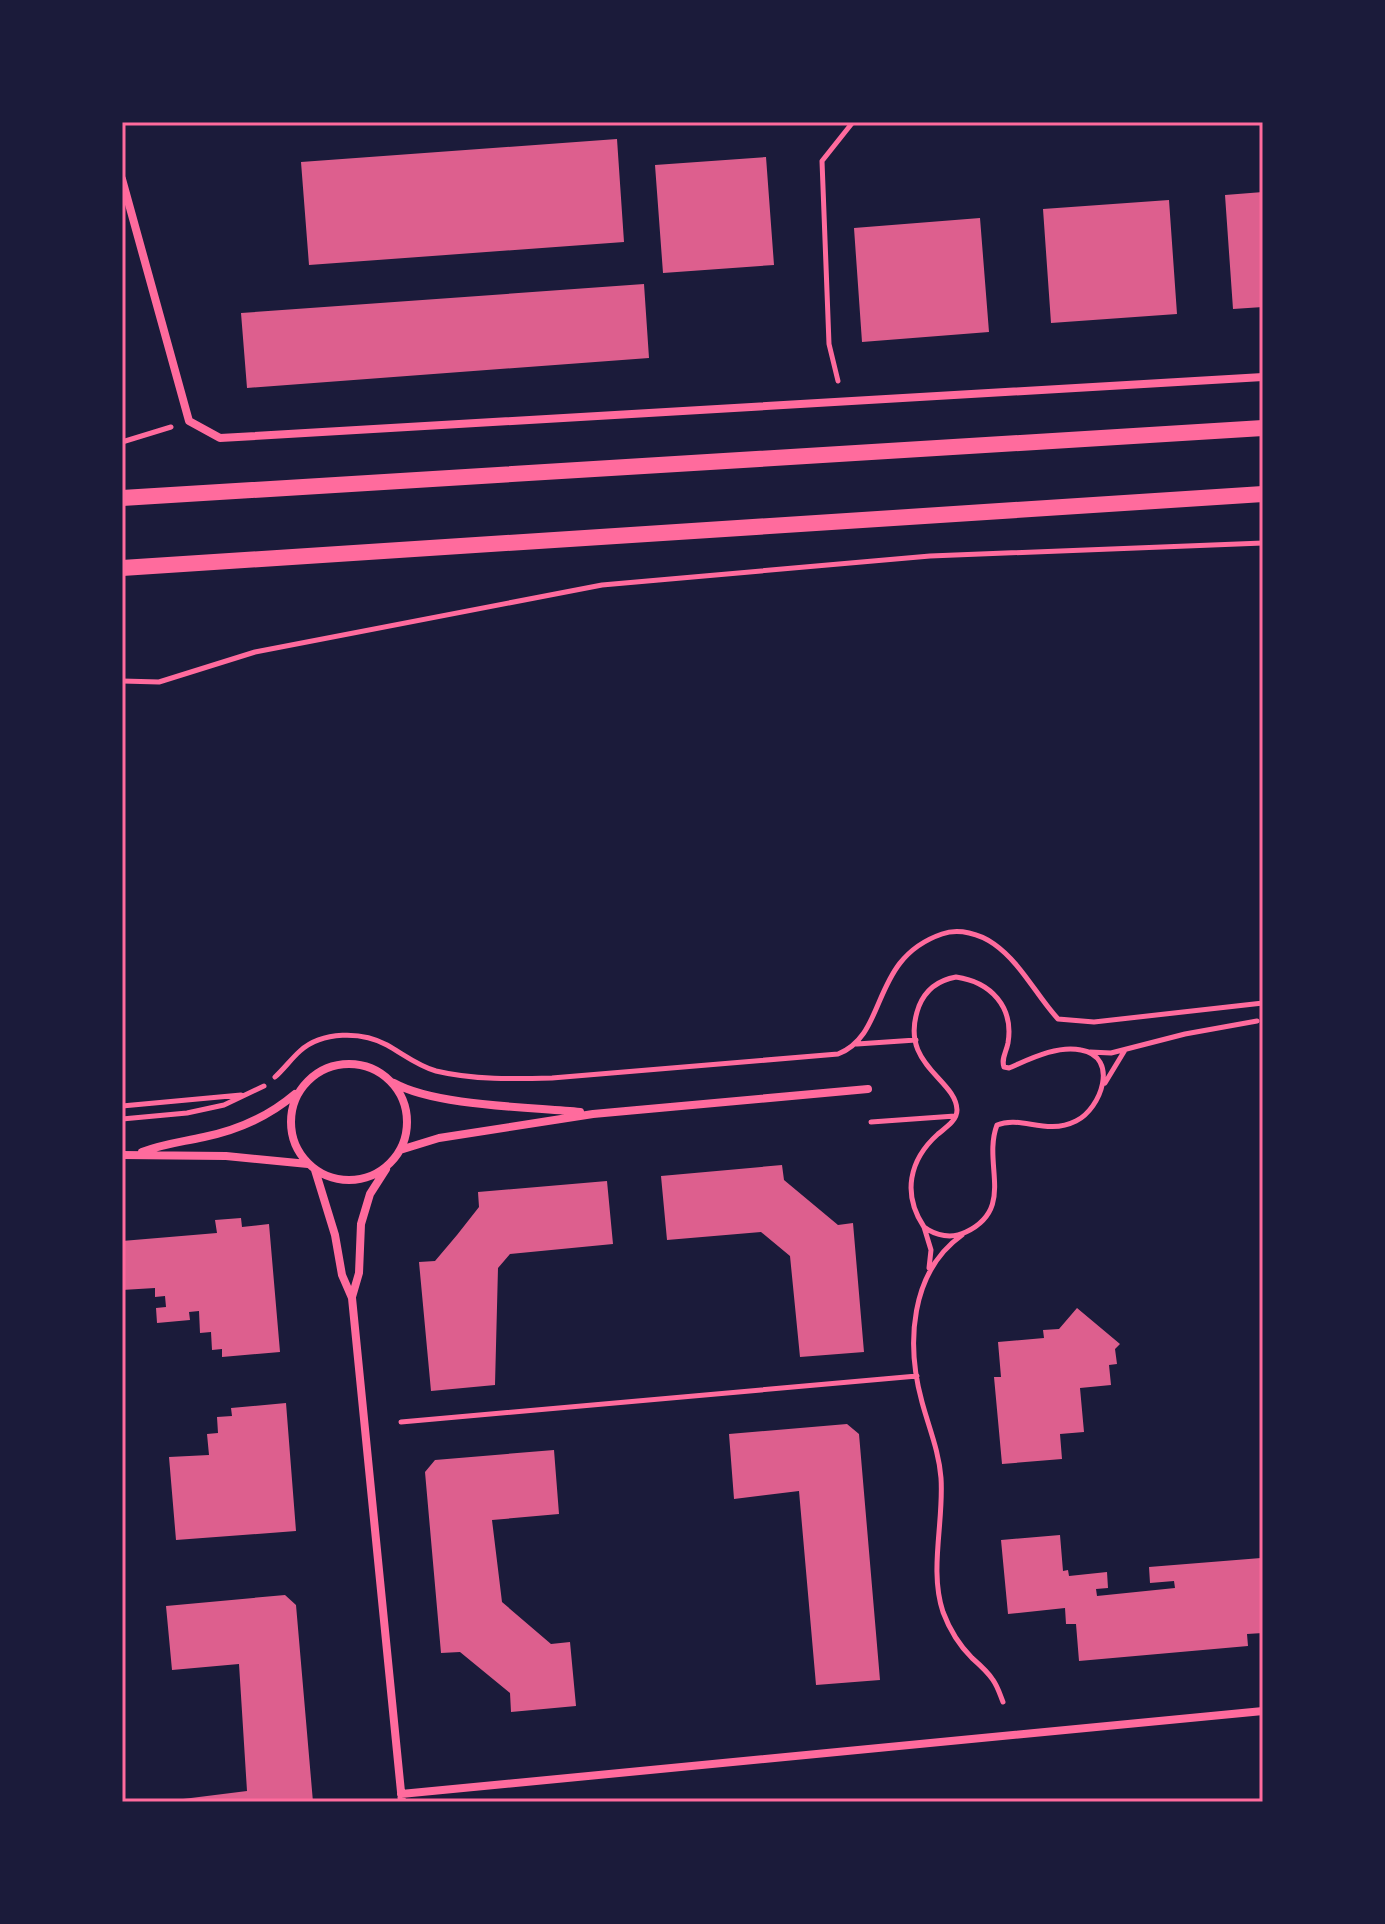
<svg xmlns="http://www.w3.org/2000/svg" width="1385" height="1924" font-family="'PT Serif',serif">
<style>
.building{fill:#dd5f8e}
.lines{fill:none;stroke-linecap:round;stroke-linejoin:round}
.path{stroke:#ff6b9d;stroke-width:5}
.minor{stroke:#ff6b9d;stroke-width:8}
.secondary{stroke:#ff6b9d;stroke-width:16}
.neatline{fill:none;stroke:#ff6b9d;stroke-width:3}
</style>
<rect width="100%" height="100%" fill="#1b1b3a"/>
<path class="building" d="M617,139l7,103 -315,23 -8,-103z
M766,157l8,108 -111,8 -8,-108z
M1263,192v115l-30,2 -8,-114z
M1169,200l8,114 -126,9 -8,-114z
M980,218l9,114 -127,10 -8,-114z
M644,284l5,74 -402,30 -6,-75z
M782,1165l2,15 54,45 15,-2 11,129 -64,5 -10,-101 -29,-24 -94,8 -6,-64z
M607,1181l6,63 -103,10 -12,14 -3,117 -64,6 -12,-129 16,-1 22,-26 22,-28 -1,-15z
M241,1218l1,9 27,-3 11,128 -58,5v-8l-10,1 -1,-18 -11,1 -1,-22 -10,1 1,8 -33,3 -1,-15 10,-1 -1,-11 -10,1v-9l-33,2v-49l95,-8 -2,-13z
M1077,1308l43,36 -5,5 2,15 -8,1 2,20 -31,3 4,44 -24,2 2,25 -60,5 -8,-87h7l-3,-35 46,-4 -1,-8 16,-1z
M286,1403l10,128 -120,9 -7,-83 40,-2 -2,-21 11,-1 -1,-16 15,-1 -1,-8z
M847,1424l12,10 21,246 -64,5 -17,-194 -65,8 -5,-65z
M554,1450l5,64 -67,6 10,82 49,42 19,-2 6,64 -65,6 -1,-19 -50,-41 -19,1 -16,-181 10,-12z
M1060,1535l3,36 5,-1 1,6 38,-4 1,16 -12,1 1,7 78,-8 -1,-7 -24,2 -1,-16 112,-9 2,75 -16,1 1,12 -169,15 -3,-37h-10l-1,-16 -57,6 -7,-74z
M285,1595l11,10 17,197h-130v-3l64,-8 -8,-127 -67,6 -6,-64z"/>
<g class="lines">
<path class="path" d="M838,381l-9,-37 -7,-183 31,-39
M122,442l49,-15
M122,681l37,1 96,-30 347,-67 328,-29 333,-13
M956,977c35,5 58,30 52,66 -2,10 -7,16 -4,24l5,1c21,-9 48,-23 72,-18 39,7 20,59 -5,71 -30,15 -55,-6 -79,4 -15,39 19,83 -31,107 -14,7 -30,4 -42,-5 -22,-33 -15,-67 14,-93 7,-6 19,-13 19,-24 -1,-32 -60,-45 -38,-104 7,-17 20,-26 37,-29z
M857,1044l59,-4
M1090,1052l21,1 74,-19 72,-13
M275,1077c9,-8 16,-18 25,-26 22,-20 62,-20 87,-6 16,9 31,21 49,26 37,9 79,8 116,7l286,-24c51,-20 31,-95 104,-120 17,-6 38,0 52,10 27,19 42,51 64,75l36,3 169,-19
M1105,1083l20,-33
M122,1106l119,-11
M122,1119l65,-6 37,-8 40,-19
M871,1122l84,-6
M924,1227l7,23 -2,18
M962,1235c-52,37 -56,109 -40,167 7,26 17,49 19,76 3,44 -12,92 2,134 6,16 17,34 29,46 8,7 16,14 21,22 5,7 7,15 10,22
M401,1422l516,-46"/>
<path class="minor" d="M122,179l67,242 31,17 1043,-61
M291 1122a58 58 0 1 1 116 0a58 58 0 1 1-116 0Z
M394,1083c41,23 136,24 186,29
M400,1150l39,-12 154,-24 275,-25
M142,1152c21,-8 40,-10 62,-15 34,-7 64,-20 91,-43
M122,1155l104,1 82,8
M315,1170l20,65 7,40 10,23 50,504
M352,1297l7,-24 2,-49 9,-30 16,-25
M401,1794l862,-83"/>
<path class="secondary" d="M122,498l1141,-70
M122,568l1141,-74"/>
</g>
<rect width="1385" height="1924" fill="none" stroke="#1b1b3a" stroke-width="248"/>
<rect x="124" y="124" width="1137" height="1676" class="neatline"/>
</svg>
